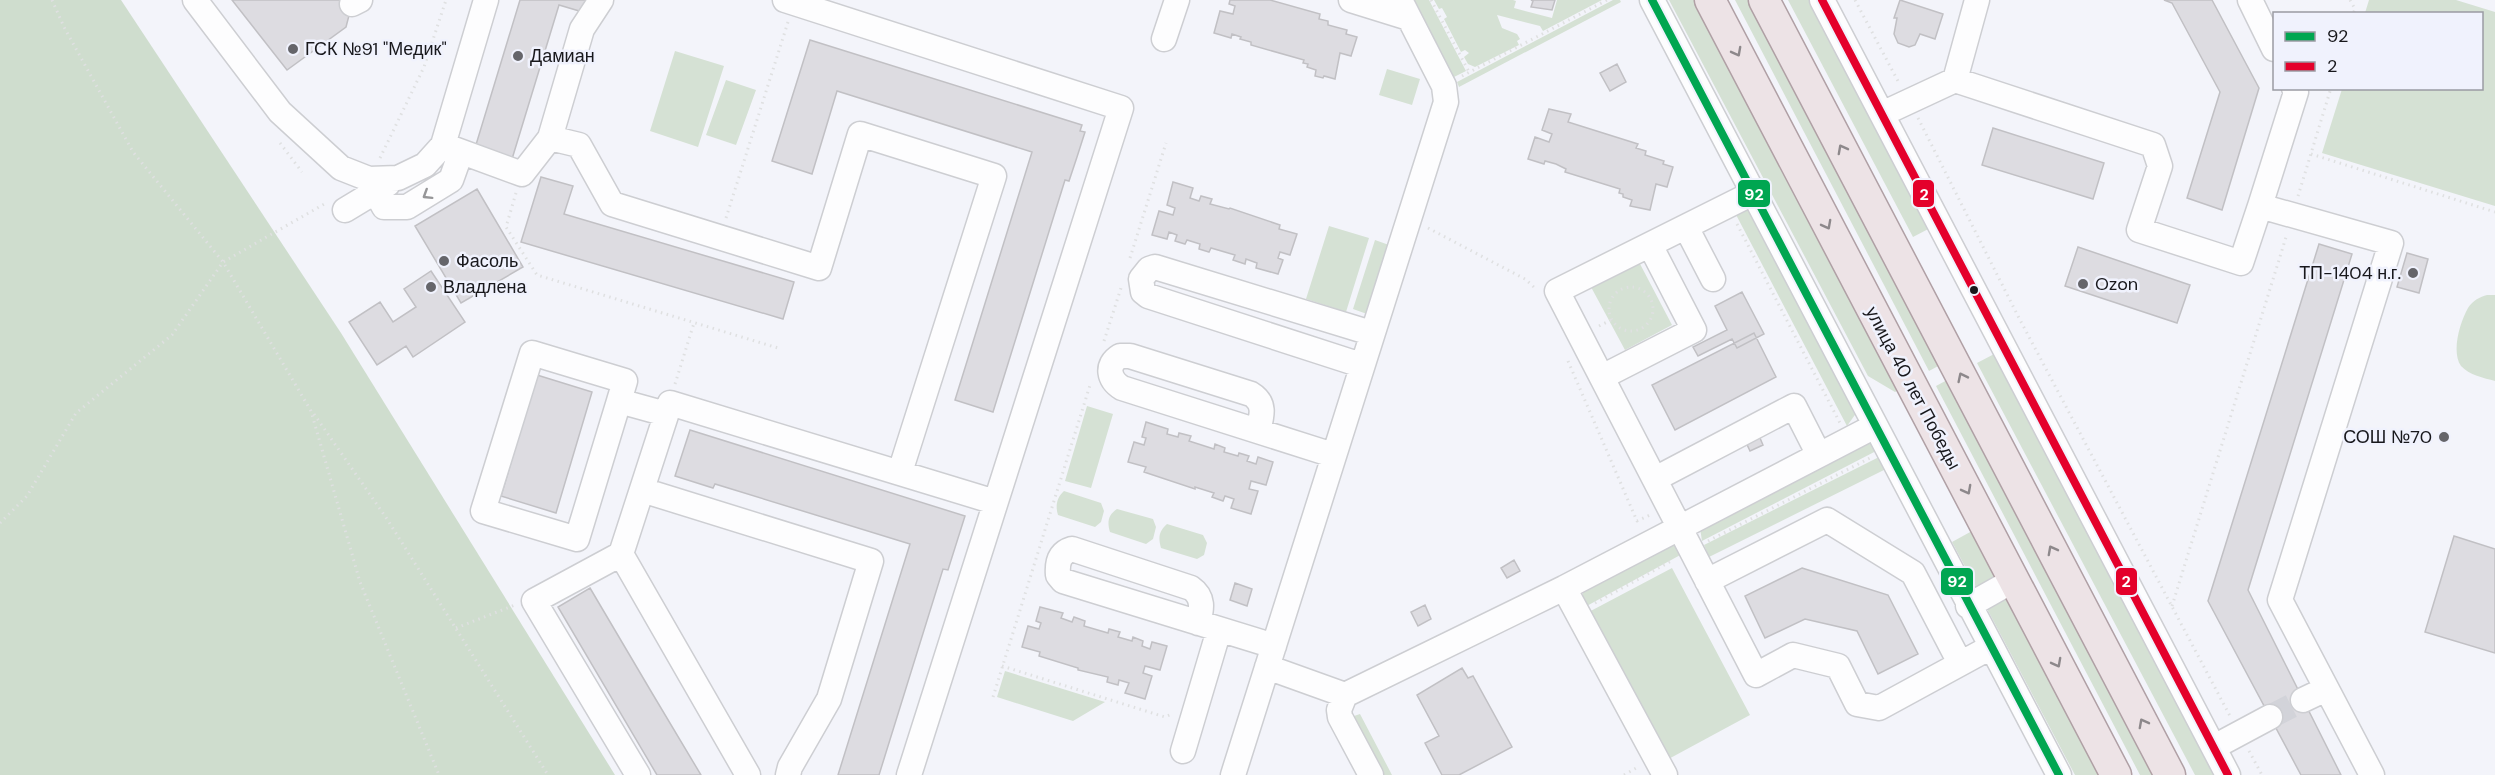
<svg xmlns="http://www.w3.org/2000/svg" width="2495" height="775" font-family="'DM Sans',sans-serif">
<style>
.green{fill:#d5e1d4}
.forest{fill:#cfddce}
.building{fill:#dddce1;stroke:#c1c0c4;stroke-width:1.5}
.lines{fill:none;stroke-linecap:round;stroke-linejoin:round}
.minor-tunnel{stroke:#d2d3d9;stroke-width:24;stroke-dasharray:24 12;stroke-linecap:butt}
.minor-casing{stroke:#cdced2;stroke-width:27}
.major-casing{stroke:#b0a0a5;stroke-width:33}
.path{stroke:#dfe0e1;stroke-width:3;stroke-dasharray:1.5 4.5;stroke-linecap:butt}
.minor{stroke:#fdfdfe;stroke-width:24}
.major{stroke:#ede3e6;stroke-width:30}
.bus-1-casing{stroke:#f0f2fd;stroke-width:12}
.bus-2-casing{stroke:#f0f2fd;stroke-width:12}
.bus-1{stroke:#00a651;stroke-width:8}
.bus-2{stroke:#e4002b;stroke-width:8}
.oneway{stroke:#8d888b}
.oneway2{stroke:#969698}
.poi-dot{fill:#65656a;stroke:#f0f2fd;stroke-width:2}
.bus-dot{fill:#18181c;stroke:#f0f2fd;stroke-width:2}
.labels{text-anchor:middle;dominant-baseline:central;stroke-width:5;stroke-linejoin:round;paint-order:stroke}
.poi-label{font-size:18px;fill:#18181c;stroke:#f0f2fd;text-anchor:start}
.street-label{font-size:18px;fill:#18181c;stroke:#f0f2fd}
.line-badge{stroke:#f0f2fd;stroke-width:2}
.badge-label{font-size:16px;text-anchor:middle;font-weight:bold;fill:#fff}
</style>
<rect width="100%" height="100%" fill="#f3f4fa"/>
<path class="green" d="M1413,0h16l37,71 -12,6z
M1434,0h79l3,1 -2,7 38,10 5,-18h45l-59,31 -3,-5 -43,-11 5,13 15,6 3,5 -3,2 2,4 -44,22 -7,-3 -4,-7 5,-4 -4,-3 -4,2 -17,-33 3,-2 -5,-9 -3,1z
M1613,0h7l1,2 -162,85 -2,-5z
M1669,0h26l205,389 -5,3 -27,-16z
M1735,0h14l191,365 -11,6z
M1788,0h27l119,226 -21,11z
M2369,0h87l39,12v194l-173,-53 20,-64 140,-1v-74l-117,-1z
M675,51l49,15 -26,81 -48,-16z
M1387,69l33,10 -8,26 -33,-10z
M726,80l30,10 -20,55 -30,-10z
M1741,206l11,4 105,202 -10,14 -114,-217z
M1329,226l40,12 -23,74 -40,-13z
M1375,240l14,5 -22,69 -14,-5z
M1639,262l33,63 -47,25 -34,-63z
M2487,295h8v86c-11,-3 -26,-6 -34,-15 -10,-14 -1,-44 7,-58 5,-8 12,-11 19,-13z
M1998,352l223,423h-26l-218,-412z
M1949,379l208,396h-17l-204,-389z
M1087,406l26,8 -22,74 -26,-7z
M1868,439l12,10 -178,92 -2,-13z
M1883,455l7,12 -181,90 -5,-12z
M1064,491l37,12 3,8 -3,11 -6,5 -37,-12c-3,-9 -1,-18 6,-24z
M1117,509l36,10 3,8 -3,12 -7,5 -36,-12c-3,-10 -2,-17 7,-23z
M1167,524l36,11 4,8 -3,12 -7,4 -36,-11c-3,-11 -2,-17 6,-24z
M1972,531l24,46 -20,10 -24,-45z
M1675,543l9,10 -101,55v-17z
M1672,568l78,147 -87,47 -78,-148z
M2004,593l97,182h-26l-91,-172z
M1005,671l100,31 -32,19 -76,-24z
M1360,714l32,61h-15l-26,-58z"/>
<path class="forest" d="M0,0h121l220,333 274,442h-615z"/>
<path class="building" d="M232,0h121l-7,27 -59,43z
M520,0h70l-4,13 -27,-8 -47,154 -37,-11z
M1230,0h40l50,14 -1,5 9,2v4l19,5 -1,4 11,3 -6,19 -11,-3 -5,26 -11,-3 -1,2 -8,-2 1,-6 -9,-3 1,-3 -5,-1 1,-3 -53,-15v-3l-11,-3 1,-2 -9,-3 -1,4 -17,-5 6,-22 13,3 2,-8 -6,-2z
M1531,0h24l-3,10 -21,-3 2,-6z
M1900,0l43,14 -8,25 -15,-5 -5,11 -6,2 -11,-4 -4,-9 3,-16h-3z
M2164,0h48l47,88 -37,122 -35,-12 33,-106 -48,-89z
M810,40l272,85 -2,6 5,1 -8,25 -8,24 -4,-1 -72,232 -38,-12 77,-248 -195,-61 -25,83 -40,-13z
M1617,64l9,18 -16,9 -10,-18z
M1549,109l22,5 -3,8 70,22 -2,4 10,3 -1,4 19,6 -1,3 10,3 -6,20 -11,-3 -6,26 -20,-4 2,-6 -9,-3v-3l-4,-1 1,-4 -55,-17 1,-3 -10,-5 -11,-3 -1,3 -16,-5 7,-22 14,5 3,-8 -10,-4z
M1993,128l111,35 -11,36 -111,-34z
M541,177l32,9 -9,28 230,68 -11,37 -262,-77z
M1173,182l20,6 -3,10 9,3 2,-5 11,3 -2,5 19,5 1,-1 50,17 -1,4 18,5 -7,21 -10,-3 -2,6 5,2 -5,14 -22,-6 1,-5 -11,-4 -1,5 -12,-4 2,-5 -24,-7 -2,4 -10,-3 1,-5 -13,-4 -2,4 -10,-3 2,-6 -8,-3 -2,7 -15,-4 7,-24 14,4 2,-7 -8,-3z
M477,189l46,78 -62,36 -46,-77z
M2319,244l33,10 -104,336 93,185h-40l-93,-174z
M2078,247l112,38 -13,38 -112,-37z
M2407,253l21,6 -9,34 -22,-6z
M431,271l34,51 -52,35 -7,-11 -29,19 -28,-43 31,-20 13,20 23,-15 -12,-18z
M1742,292l22,42 -27,14 -5,-9 -34,17 -5,-9 34,-17 -12,-24z
M1754,333l22,44 -101,53 -23,-45z
M537,375l55,17 -36,121 -55,-17z
M1146,422l22,7 -1,5 11,3 1,-4 12,3 -2,5 25,8 1,-5 10,4 -1,4 14,4 1,-3 10,3 -2,5 9,3 2,-7 15,5 -7,23 -15,-4 -2,8 9,2 -7,23 -20,-6 3,-9 -9,-3 -2,5 -11,-4 2,-4 -19,-6v2l-51,-17 2,-5 -18,-5 6,-20 10,3 2,-7 -4,-1z
M690,430l275,86 -17,54 -5,-1 -64,206h-41l72,-231 -195,-60 -2,4 -38,-12z
M1757,431l6,14 -13,6 -6,-13z
M2454,536l41,13v104l-70,-21z
M1514,560l6,11 -13,7 -6,-10z
M1802,568l86,27 30,59 -40,20 -21,-43 -52,-12 -40,19 -20,-42z
M1235,583l17,6 -5,17 -17,-6z
M590,588l62,105 49,82h-44l-99,-168z
M1425,605l6,14 -13,7 -7,-14z
M1040,607l23,6 -2,5 11,4 2,-5 11,4 -1,5 24,7 1,-4 11,3 -2,5 14,4 1,-4 10,4 -1,5 8,3 2,-7 15,4 -7,24 -15,-4 -2,7 9,3 -7,23 -20,-6 4,-10 -10,-3 -1,5 -11,-3 1,-5 -30,-7v-2l-39,-12 1,-4 -18,-5 6,-21 11,3 2,-6 -5,-2z
M1462,668l6,10 5,-2 39,71 -53,28h-17l-17,-32 14,-7 -22,-41z"/>
<g class="lines">
<path class="minor-tunnel" d="M2270,717l33,-17"/>
<g class="minor-casing">
<path id="minor" d="M195,0l85,112 61,56 28,11 29,-1 27,-13 18,-20 43,-145
M785,0l336,108 -212,667
M1351,0l58,18
M1652,0l407,775
M1822,0l406,775
M2250,0l24,49
M352,4l8,-4
M1164,39l13,-39
M1955,80l22,-80
M1882,114l73,-34 198,65 7,21 -21,64 102,33 19,-57 131,37 -111,357 92,175
M550,138l29,7 33,59 207,64 41,-134 134,42 -94,296
M443,145l79,29 28,-36 32,-109 19,-29
M376,192l8,15h23l44,-27 10,-28
M1753,193l-196,98 199,384 37,-20 45,11 19,38 22,4 112,-61
M2260,206l36,-114 -2,-4
M345,210l43,-26
M1686,227l27,52
M1361,365l-213,-69 -5,-4 -2,-13 8,-10 6,-2 216,66
M1602,377l92,-47 -44,-85
M619,401l6,-20 -93,-28 -49,158 94,28 42,-138 47,13
M1258,431c4,-15 8,-28 -7,-37l-121,-38h-10c-15,9 -11,24 2,32l211,67
M1655,479l139,-73 25,49
M642,490l229,71 -42,138 -39,68 -2,8
M621,554l127,221
M1707,581l120,-61 86,53 47,90
M1564,588l101,187
M1968,606l46,-26
M1198,623c4,-14 6,-26 -7,-35l-119,-39c-13,4 -15,14 -14,26l5,6 211,65
M1267,667l78,28
M2303,700l23,-11
M2214,747l56,-30
M1183,751l36,-121
M638,775l-104,-174 87,-47 49,-151 325,99
M1233,775l213,-673 -2,-16 -44,-86
M1371,775l-31,-58 -1,-7 6,-15 219,-107 311,-162"/>
</g>
<g class="major-casing">
<path id="major" d="M1710,0l406,775
M1764,0l406,775"/>
</g>
<path class="path" d="M52,0l12,27 69,125 90,110 88,149 49,171 79,193
M1431,0l38,72
M1855,0l44,83
M2350,0l5,9 -2,5
M1462,76l145,-76
M1918,118l101,200 211,398
M280,143l22,29
M2311,154l184,58
M380,158l44,-91 22,-67
M516,193l-10,34 31,48 241,73
M2298,196l33,-108
M726,218l62,-196
M1737,224l103,199
M1428,228l97,51 11,10
M1130,258l36,-115
M1609 309a22 22 0 1 1 44 0a22 22 0 1 1-44 0Z
M1599,326l12,-6
M1104,341l17,-53
M1568,361l69,160 13,-6
M675,384l19,-61
M314,414l73,105 161,256
M0,523l27,-27 49,-83 96,-78 51,-73 103,-59
M1708,541l162,-83
M1595,603l78,-43
M2172,606l115,-372
M456,628l59,-23
M1002,666l163,51 7,-3
M993,697l98,-315
M2249,751l13,24
M1624,775l14,-8"/>
<use href="#minor" class="minor"/>
<use href="#major" class="major"/>
<g class="bus-1-casing">
<path id="bus-1" d="M1652,0l407,775"/>
</g>
<g class="bus-2-casing">
<path id="bus-2" d="M1822,0l406,775"/>
</g>
<use href="#bus-1" class="bus-1"/>
<use href="#bus-2" class="bus-2"/>
</g>
<defs><path id="oneway-chevron" d="M-2-3.5L2.5 0L-2 3.5" fill="none" stroke-width="1.6" stroke-linecap="round" stroke-linejoin="round" transform="scale(1.5)"/></defs>
<g class="oneway">
<use href="#oneway-chevron" transform="translate(1737 52) rotate(62)"/>
<use href="#oneway-chevron" transform="translate(1842 149) rotate(-118)"/>
<use href="#oneway-chevron" transform="translate(1827 225) rotate(62)"/>
<use href="#oneway-chevron" transform="translate(1962 377) rotate(-116)"/>
<use href="#oneway-chevron" transform="translate(1967 490) rotate(62)"/>
<use href="#oneway-chevron" transform="translate(2052 550) rotate(-118)"/>
<use href="#oneway-chevron" transform="translate(2057 663) rotate(62)"/>
<use href="#oneway-chevron" transform="translate(2143 723) rotate(-118)"/>
</g>
<use class="oneway2" href="#oneway-chevron" transform="translate(427 195) rotate(148)"/>
<g class="poi-dot">
<circle cx="293" cy="49" r="6"/>
<circle cx="518" cy="56" r="6"/>
<circle cx="444" cy="261" r="6"/>
<circle cx="2413" cy="273" r="6"/>
<circle cx="2083" cy="284" r="6"/>
<circle cx="431" cy="287" r="6"/>
<circle cx="2444" cy="437" r="6"/>
</g>
<circle class="bus-dot" cx="1974" cy="290" r="5"/>
<g class="labels">
<g class="poi-label">
<text x="305" y="49">ГСК №91 "Медик"</text>
<text x="530" y="56">Дамиан</text>
<text x="456" y="261">Фасоль</text>
<text x="2401" y="273" text-anchor="end">ТП-1404 н.г.</text>
<text x="2095" y="284">Ozon</text>
<text x="443" y="287">Владлена</text>
<text x="2432" y="437" text-anchor="end">СОШ №70</text>
</g>
<g class="street-label">
<text transform="translate(1913 388) rotate(62)">улица 40 лет Победы</text>
</g>
</g>
<g class="line-badge">
<rect x="1737" y="179" width="34" height="29" rx="6" fill="#00a651"/>
<rect x="1912" y="179" width="23" height="29" rx="6" fill="#e4002b"/>
<rect x="1940" y="567" width="34" height="29" rx="6" fill="#00a651"/>
<rect x="2115" y="567" width="23" height="29" rx="6" fill="#e4002b"/>
</g>
<g class="badge-label">
<text x="1754" y="200">92</text>
<text x="1924" y="200">2</text>
<text x="1957" y="587">92</text>
<text x="2126" y="587">2</text>
</g>
<rect x="2273" y="12" width="210" height="78" fill="#f0f2fd" stroke="#9a9ba3" stroke-width="1.5"/>
<rect x="2285" y="32" width="30" height="9" fill="#00a651" stroke="#9a9ba3" stroke-width="1.5"/>
<text x="2327" y="42" font-size="18" fill="#18181c">92</text>
<rect x="2285" y="62" width="30" height="9" fill="#e4002b" stroke="#9a9ba3" stroke-width="1.5"/>
<text x="2327" y="72" font-size="18" fill="#18181c">2</text>
</svg>
